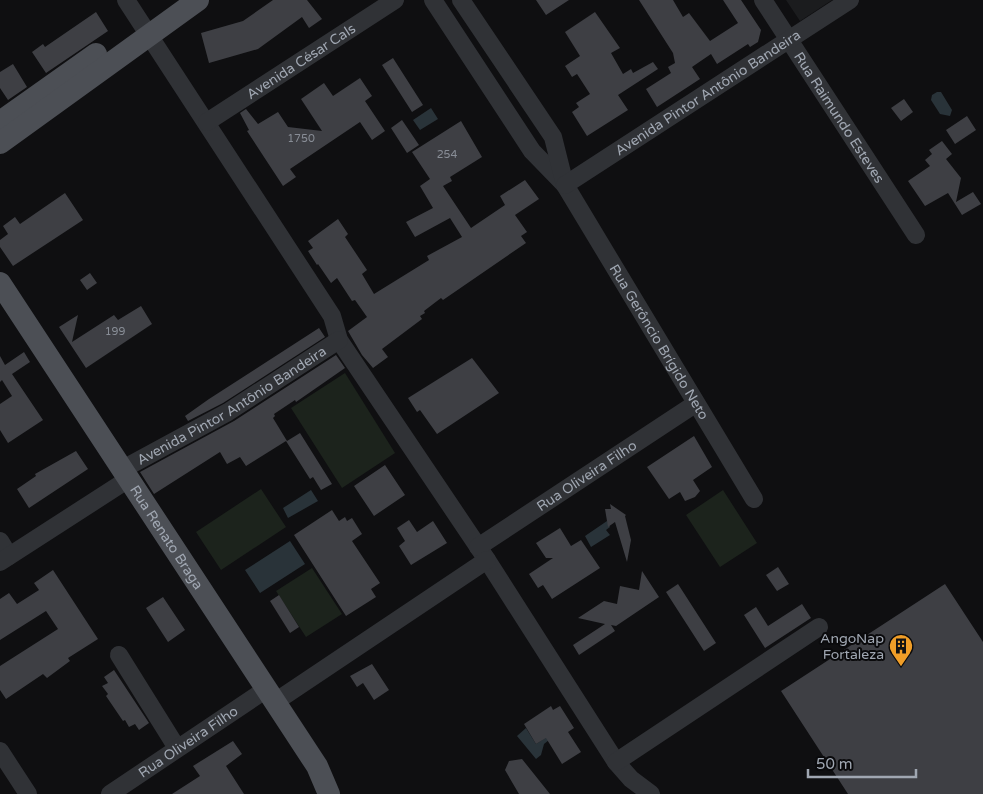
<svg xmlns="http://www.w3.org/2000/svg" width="983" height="794" font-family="'Varela Round',sans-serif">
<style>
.built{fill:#1b1c1e}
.green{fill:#1c231c}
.water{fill:#293339}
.building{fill:#3e3f44}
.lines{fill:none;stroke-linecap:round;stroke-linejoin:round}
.minor{stroke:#303236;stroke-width:18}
.major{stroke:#4c4f55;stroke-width:22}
.labels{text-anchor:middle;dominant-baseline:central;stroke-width:4;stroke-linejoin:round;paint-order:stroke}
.number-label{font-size:11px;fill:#888d96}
.street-label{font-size:14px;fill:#a0a7b2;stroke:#0a0a0c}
.poi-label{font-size:14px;fill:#a0a7b2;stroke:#0a0a0c;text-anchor:end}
</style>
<rect width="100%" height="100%" fill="#0f0f11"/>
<path class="built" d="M786,0h46l-32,21z"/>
<path class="green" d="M345,373l50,80 -53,35 -51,-80z
M261,489l25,38 -65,43 -25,-38z
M723,490l34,53 -37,24 -34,-52z
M312,568l30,46 -36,23 -30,-46z"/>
<path class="water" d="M937,92h4l11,18 -2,6 -10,-2 -9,-14 1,-5z
M431,108l7,11 -18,11 -7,-10z
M311,490l7,11 -30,17 -5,-10z
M607,521l3,6 -4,3 4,5 -19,12 -6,-11z
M290,541l15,23 -45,29 -15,-23z
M526,728l10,16 11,-7 2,3 -5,4 -3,11 -5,4 -19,-23z"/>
<path class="building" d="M273,0h34l15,19 -13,9 -7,-11 -44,32 -49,14 -8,-30 42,-12z
M536,0h33l-23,15z
M639,0h34l10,17 6,-4 21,28 28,-18 -15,-23h18l20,30 -3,12 -8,5 -2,-3 -31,20 -6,-10 -19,13 8,12 -43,28 -11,-18 25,-16 -3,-6 7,-4 -2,-10z
M96,12l12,19 -62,42 -14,-21 11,-8 2,3z
M595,12l25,36 -9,5 12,21 8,-5 2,4 20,-11 5,7 -40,26 10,15 -41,26 -15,-24 7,-5 -3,-4 14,-9 -13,-20 -5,3 -7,-11 15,-10 -15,-24z
M393,58l30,47 -11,7 -30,-47z
M13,64l14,23 -19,13 -8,-12v-16z
M360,78l12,18 -7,5 20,30 -13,9 -12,-18 -70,47 6,8 -13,9 -36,-55 2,-1 -9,-17 6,-4 12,15 20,-12 10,15 34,4 -21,-32 23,-16 9,13z
M904,99l9,13 -12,9 -10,-13z
M967,116l9,14 -21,14 -9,-14z
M402,120l17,25 -12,8 -16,-25z
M461,121l21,36 -32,20 2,4 -9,5 28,42 34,-23 -5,-9 25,-16 14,19 -24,16 12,17 -6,4 5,7 -83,57 -2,-2 -17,13 1,2 -5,3 2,3 -40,30 6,8 -15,11 -11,-13 -14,-24 19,-14 -12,-17 -3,1 -15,-23 -6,5 -13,-19 -1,1 -9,-14 5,-3 -5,-7 30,-22 10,15 -3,3 22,33 -5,4 12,20 55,-34 -2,-4 35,-19 -12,-19 -35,19 -9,-15 27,-14 -13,-22 10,-7 -18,-27z
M942,141l10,13 -6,5 15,19 -5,24 17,-10 8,12 -19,11 -14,-22 -23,13 -17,-25 22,-15 -5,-6 7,-6 -3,-4z
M65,193l18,27 -70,46 -13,-19v-7l8,-6 -5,-8 12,-9 5,7z
M90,273l7,10 -10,7 -7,-10z
M141,306l11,18 -66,44 -27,-41 19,-12 -6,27 42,-27 4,5z
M319,328l6,9 -102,66 -35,18 -3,-5 24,-17z
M24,352l6,10 -18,12 31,46 -35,23 -8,-13v-26l12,-8 -10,-16 -2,2v-26l5,9z
M336,355l9,13 -49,34 -1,-2 -21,14 1,2 -2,2 14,23 13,-8 32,51 -11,6 -8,-13 -3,2 -24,-38 -40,25 -6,-9 -13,7 -7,-12 -66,42 -14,-22 94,-51z
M472,358l27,35 -62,41 -17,-24 -3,2 -9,-14z
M694,436l18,31 -19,13 7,11 -5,6 -10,4 -5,-9 -11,7 -22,-32z
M76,451l12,18 -59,39 -12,-19 19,-13 -1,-2z
M385,465l20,30 -31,21 -20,-30z
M610,504l16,11 -1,1 6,24 -4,22 -12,-40 -7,5 -3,-18h6z
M332,510l7,11 6,-4 2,4 5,-3 10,16 -10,7 28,42 -9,6 5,8 -30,19 -52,-81z
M409,520l8,12 16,-11 14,22 -36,22 -12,-19 6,-5 -8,-13z
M560,528l11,18 10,-6 19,28 -48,31 -9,-14 -5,3 -9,-14 24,-16h-7l-10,-15z
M778,567l11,17 -12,7 -11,-16z
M53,570l45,69 -30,19 2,3 -23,17 -4,-4 -37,25 -6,-9v-24l58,-37 -12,-18 -46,29v-41l9,-6 8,11 22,-14 -5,-7z
M642,571l17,26 -43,29 -5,-1 4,6 -36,24 -6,-10 32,-21 -27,-6 26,-17 13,3 3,-18 19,4z
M678,584l38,59 -12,8 -38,-59z
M945,584l38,58v152h-135l-67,-103z
M279,595l20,32 -9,6 -20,-32z
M163,597l22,33 -17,12 -22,-34z
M802,604l9,14 -46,30 -21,-33 12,-8 12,19z
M372,664l17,26 -15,10 -11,-17 -6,4 -7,-11z
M114,670l35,53 -10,7 -4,-6 -6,3 -4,-7 -2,1 -17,-25 2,-2 -6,-8 6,-3 -4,-6z
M551,706l2,4 7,-4 14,22 -6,4 13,20 -19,12 -16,-26 -10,6 -12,-20z
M233,741l9,13 -16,12 18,28h-72l28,-18 -7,-10z
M522,759l28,35h-31l-14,-24 4,-9z"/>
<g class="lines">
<g class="minor">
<path d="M126,0l206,316 7,24 148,220 129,202 15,17 20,15"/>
<path id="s1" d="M433,0l99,151 33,34 189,314"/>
<path d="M461,0l92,137 12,48"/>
<path id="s2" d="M763,0l153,235"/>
<path id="s3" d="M207,122l188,-122"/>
<path id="s4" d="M565,185l285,-185"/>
<path id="s5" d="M121,470l107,-58 111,-72"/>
<path d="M0,541l9,15"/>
<path id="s6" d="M478,547l217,-143"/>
<path d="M0,562l127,-82"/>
<path d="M119,655l58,93"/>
<path d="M275,702l212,-142"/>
<path d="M0,751l28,43"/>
<path d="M616,762l203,-135"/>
<path id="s7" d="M110,794l155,-104"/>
</g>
<g class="major">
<path d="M0,122l96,-68"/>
<path d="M0,143l198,-143"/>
<path id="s8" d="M0,283l317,483 12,28"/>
</g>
</g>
<defs>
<g id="building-pin" transform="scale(1.25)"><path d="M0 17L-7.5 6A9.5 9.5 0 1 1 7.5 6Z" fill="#f09e28" stroke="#0a0a0c"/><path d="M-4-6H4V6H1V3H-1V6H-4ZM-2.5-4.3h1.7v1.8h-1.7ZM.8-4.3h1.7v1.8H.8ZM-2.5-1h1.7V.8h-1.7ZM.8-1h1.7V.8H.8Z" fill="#111"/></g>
</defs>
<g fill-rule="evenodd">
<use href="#building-pin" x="901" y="646"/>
</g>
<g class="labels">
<g class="number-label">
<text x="301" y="138">1750</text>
<text x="447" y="154">254</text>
<text x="115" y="331">199</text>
</g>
<g class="street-label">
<text stroke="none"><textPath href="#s3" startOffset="112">Avenida César Cals</textPath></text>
<text stroke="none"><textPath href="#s4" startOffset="170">Avenida Pintor Antônio Bandeira</textPath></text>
<text stroke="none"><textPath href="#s2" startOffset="140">Rua Raimundo Esteves</textPath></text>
<text stroke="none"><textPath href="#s1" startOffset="411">Rua Gerôncio Brígido Neto</textPath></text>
<text stroke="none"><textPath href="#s5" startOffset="128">Avenida Pintor Antônio Bandeira</textPath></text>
<text stroke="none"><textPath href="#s6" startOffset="130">Rua Oliveira Filho</textPath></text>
<text stroke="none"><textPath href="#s8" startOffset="304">Rua Renato Braga</textPath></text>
<text stroke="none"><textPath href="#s7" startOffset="94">Rua Oliveira Filho</textPath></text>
</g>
<g class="poi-label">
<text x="884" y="638">AngoNap<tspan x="884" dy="16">Fortaleza</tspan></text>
</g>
</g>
<path d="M808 769v8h108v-8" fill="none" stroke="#a0a7b2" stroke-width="2.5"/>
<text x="816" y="769" font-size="15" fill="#a0a7b2" stroke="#0a0a0c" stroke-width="4" paint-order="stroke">50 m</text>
</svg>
